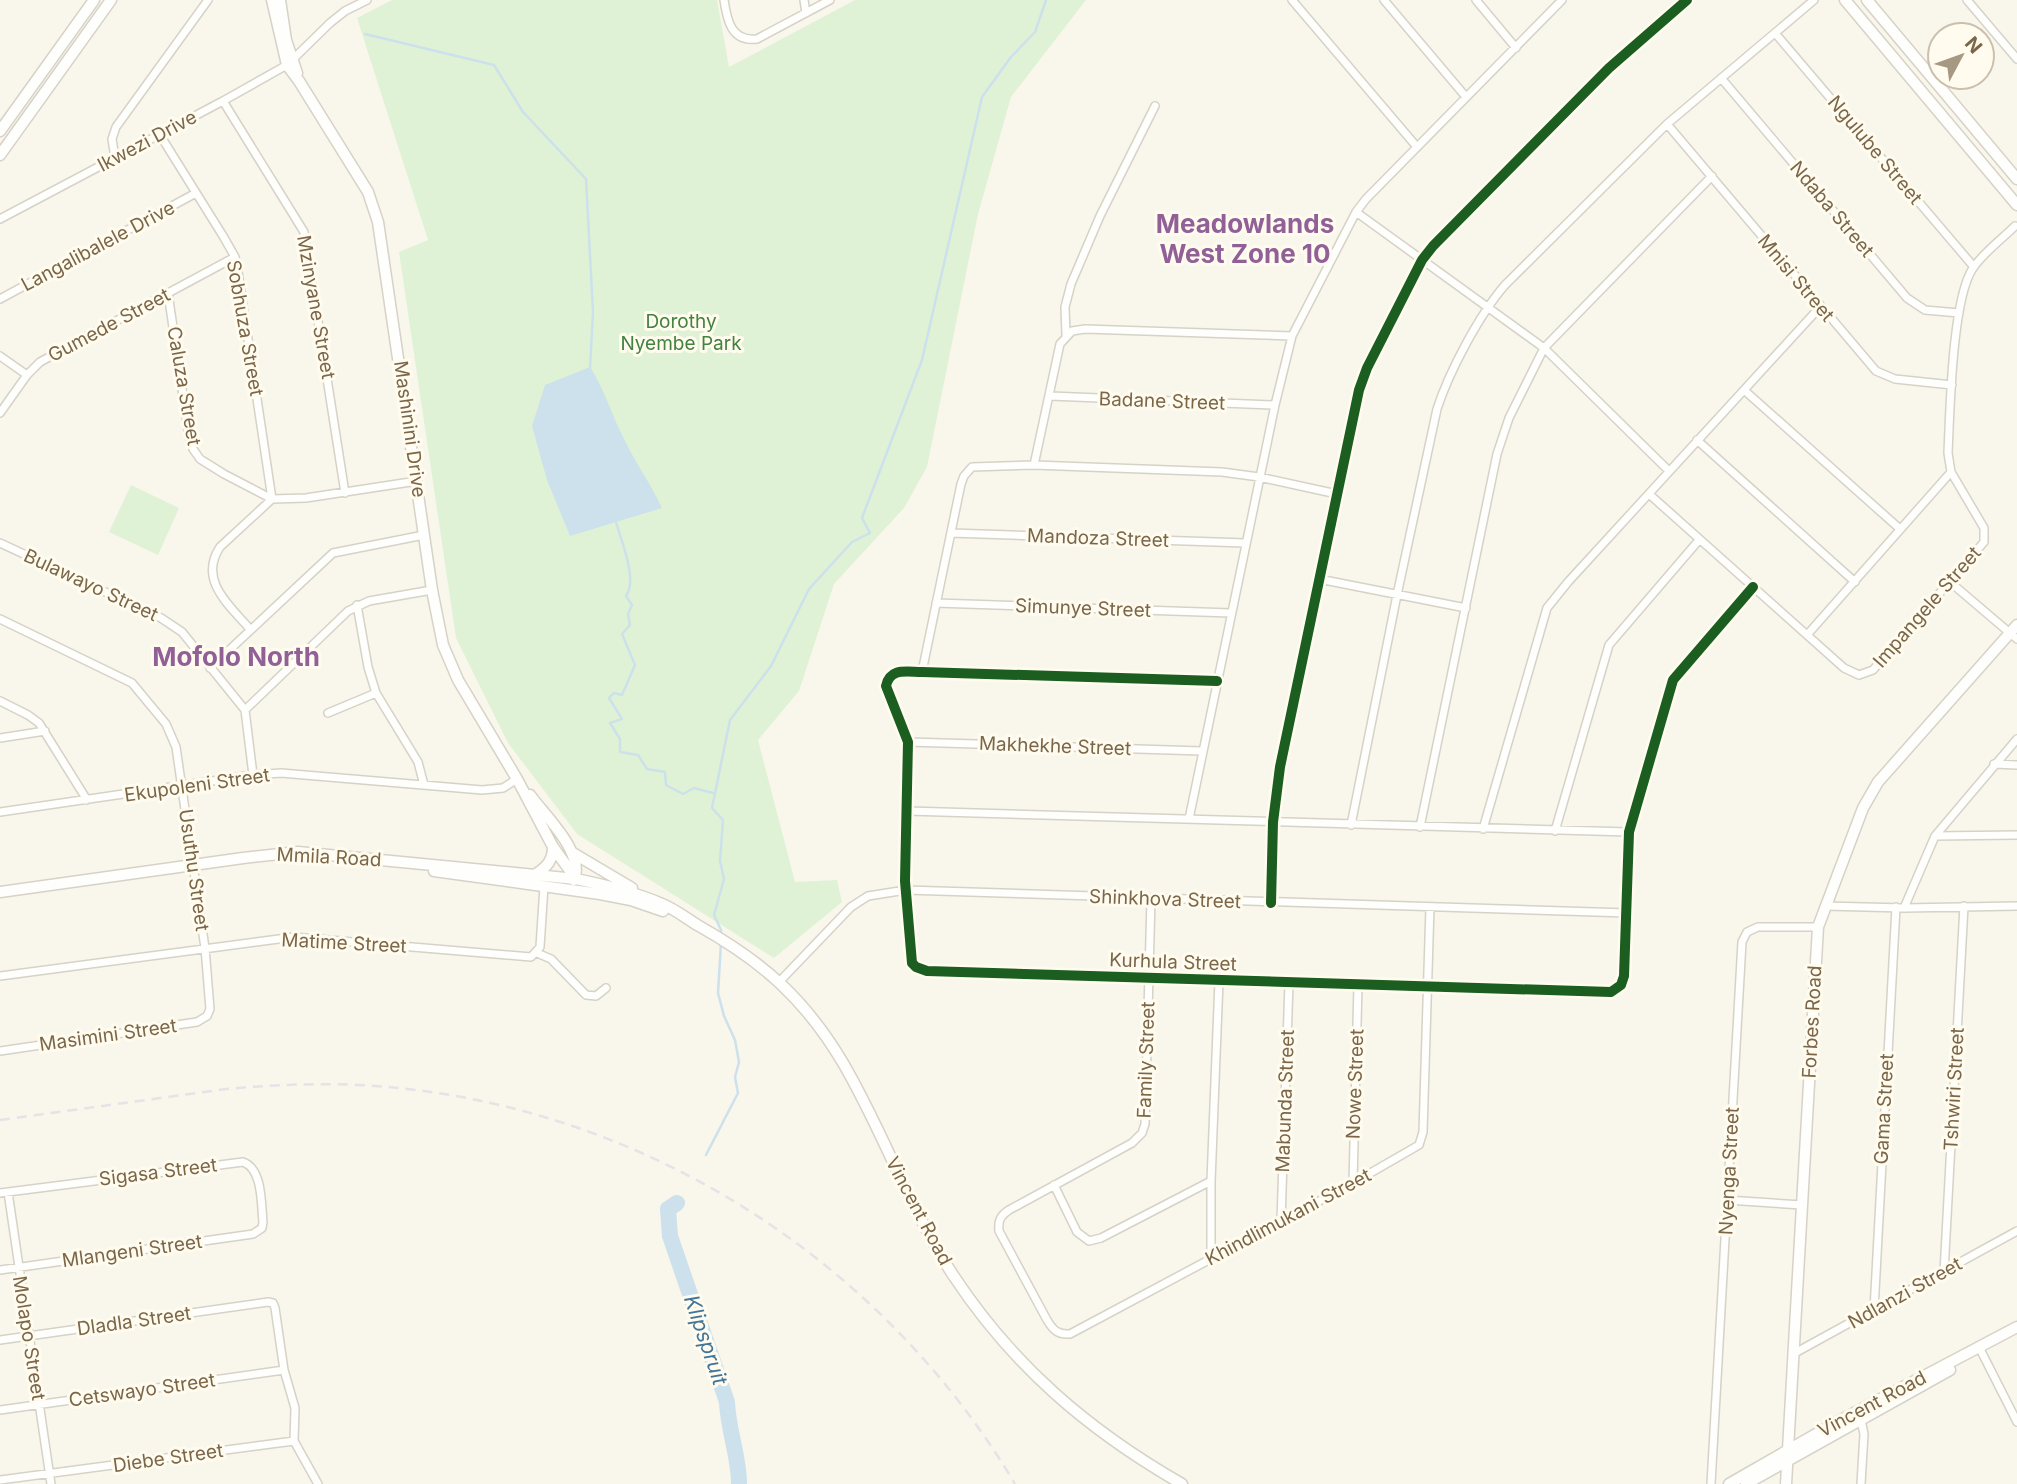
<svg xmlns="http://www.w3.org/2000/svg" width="2017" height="1484" font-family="Inter,sans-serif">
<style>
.green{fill:#e0f2d5}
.water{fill:#cce1eb}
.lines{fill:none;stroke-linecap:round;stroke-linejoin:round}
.stream{stroke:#cce1eb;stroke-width:2.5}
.river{stroke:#cce1eb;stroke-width:16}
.street-casing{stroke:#d6d2c7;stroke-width:10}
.secondary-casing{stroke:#d7d2c7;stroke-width:13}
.street{stroke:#fefefc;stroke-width:7}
.secondary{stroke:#fefefc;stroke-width:10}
.rail{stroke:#e6e2e6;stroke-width:2.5;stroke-dasharray:10 7;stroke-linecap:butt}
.cycleway-casing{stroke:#fffcef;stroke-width:15}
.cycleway{stroke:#1b5e20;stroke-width:10}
.labels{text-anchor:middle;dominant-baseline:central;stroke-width:6;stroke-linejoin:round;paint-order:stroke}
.street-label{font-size:19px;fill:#7b6648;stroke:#fffcef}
.park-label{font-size:19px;fill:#43823f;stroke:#fffcef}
.water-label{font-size:21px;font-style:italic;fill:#427698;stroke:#fffcef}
.district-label{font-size:26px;font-weight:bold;fill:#916097;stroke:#fffcef}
</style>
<rect width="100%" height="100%" fill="#f9f6ec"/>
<path class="green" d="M392,0h325l12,67 126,-67h231l-75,97 -33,117 -51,253 -23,41 -70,76 -35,107 -41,49 37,142 42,-2 5,22 -68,56 -197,-124 -69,-91 -52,-105 -57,-386 29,-12 -71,-222z
M131,485l48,23 -21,47 -49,-23z"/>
<path class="water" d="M590,367c15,23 22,49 35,74 11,23 26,43 37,67l-92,28 -23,-56 -15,-54 13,-41z"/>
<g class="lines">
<path class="stream" d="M365,34l129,31 29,47 63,67 7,133 -3,56
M616,522c5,19 22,57 10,74l6,9 -4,9 2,11 -8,9 13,31 -13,30 -8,-2 -5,5 13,21 -12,4 10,16v13l18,3 9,14 18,3 1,13 17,9 11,-6 19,5
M721,936v-6l-7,-15 10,-36 -4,-18 3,-41 -11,-12 18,-88 41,-54 38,-77 43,-47 18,-9 -8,-15 60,-158 60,-263 29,-40 24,-25 11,-32
M706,1155l32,-62 -3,-16 4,-15 -4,-22 -11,-24 -6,-23 3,-50"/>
<path class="river" d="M677,1203l-9,6 2,27 57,166c1,28 12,54 12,82"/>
<g class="street-casing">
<path id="street" d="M724,0c3,20 7,42 33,39l73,-39
M804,0l2,13
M1292,0l125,147
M1384,0l82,97
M1476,0l40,48
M1967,0l50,59
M1775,33l199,234
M1721,78l186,220 18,12 34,3
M223,101l81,131 41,261
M1667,124l209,247 19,8 57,6
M160,135l63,101 12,21 3,15 34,227 -52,48c-22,33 9,58 30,82
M115,158l-3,-19 4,-12 92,-127
M1356,212l188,136 125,123
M0,219l223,-118 64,-36 43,-42 15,-12 22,-11
M168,293l21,144 4,12 7,10 24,15 48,25 34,-1 111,-17
M0,299l196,-106
M1066,335l-1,-28 6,-23 29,-68 55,-110
M0,356l27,19
M1744,390l156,139
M1050,396l225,9
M0,413l27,-38 13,-13 195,-105
M1697,440l158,142
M1034,465l26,-121 12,-13 13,-2 207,7
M1649,494l195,174 15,7 14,-5 111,-128v-14l-33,-56 -3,-19c2,-42 4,-154 25,-185 11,-16 29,-29 42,-42
M951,533l294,10
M0,543l161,75 21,14 63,78 8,65
M1319,579l147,29
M1950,582l67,57
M936,603l295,10
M357,605l11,62 8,26 42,69 6,23
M0,619l132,64 34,41 10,23 29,201 5,61 -3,7 -10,6 -197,29
M1807,635l144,-163
M210,668l123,-115 91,-18
M922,672l39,-188 3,-8 8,-9 62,-2 188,7 37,5 78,17
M1217,681l-295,-9c-15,0 -32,-5 -36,14l22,56 -3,139 7,82 4,4 11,4 684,21 10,-7 3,-9 5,-144 44,-152 80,-93
M0,701l28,14 11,8 48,77
M245,710l103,-99 21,-10 63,-11
M328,713l48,-20
M0,738l45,-7
M908,742l294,9
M1994,764l23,1
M908,811l721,21
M0,812l253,-37 28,-2 201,17 21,-2 14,-9
M1189,819l86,-414 17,-69 64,-124 10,-13 196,-199
M1351,825l46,-230 40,-186c12,-37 42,-94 68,-124l162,-161 147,-124
M1420,827l77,-373 12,-36 35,-70 168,-172
M1483,829l64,-221 21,-26 252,-275
M1555,831l54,-186 90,-105
M1935,836l82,-1
M1151,899l-6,225 -3,9 -10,10 -123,67c-9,6 -11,11 -10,21l48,89c6,10 11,15 23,14l283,-151 66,-38 4,-13 7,-225
M1271,903l2,-81 7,-55 79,-377 8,-22 55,-108 11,-14 176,-178 78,-68
M1825,906l79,2 113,-2
M1904,908l31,-72 82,-97
M537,953l14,6 35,36 10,1 10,-8
M0,976l294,-39 237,20 9,-10 4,-61
M780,981l71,-74 17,-11 38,-6 721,23
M1353,1183l5,-198
M1054,1185l23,47 12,9 12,-3 110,-57
M8,1192l43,292
M0,1193l243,-31c20,7 18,42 20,60l-1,6 -9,6 -253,36
M1727,1200l75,5
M1281,1220l8,-237
M1211,1258v-77l8,-200
M1944,1272l20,-366
M1874,1310l22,-403
M0,1340l268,-38 5,1 2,5 9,62 11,38 -1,33 24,43
M1979,1347l38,75
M1793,1354l224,-123
M0,1410l284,-40
M1861,1420l3,14 -3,50
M0,1480l294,-39
M1711,1484l31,-542 5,-10 11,-5h60"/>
</g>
<g class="secondary-casing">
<path id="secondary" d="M272,0l15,65 12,16 69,111 10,30 54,368 11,55 15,35 59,99 36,68 23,32
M280,0l6,40 11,33
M1845,0l172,205
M1867,0l150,179
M0,131l94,-131
M0,155l111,-155
M530,795c16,22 55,58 44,85
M573,853l59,35
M434,871l166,23 31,6 32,11
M536,874c11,-7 17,-14 17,-27
M0,892l243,-34 55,-6 278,27c29,6 59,13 86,25 13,5 25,15 37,22 64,36 106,73 144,137 40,68 66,145 110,212 60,91 135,155 229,209
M1729,1484l108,-62 180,-95
M1746,1484l204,-114
M1786,1484l32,-557 45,-119 15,-26 139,-157"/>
</g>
<use href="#street" class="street"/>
<use href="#secondary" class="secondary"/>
<path class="rail" d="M0,1120l226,-31c44,-4 88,-6 132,-4 270,13 520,168 657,399"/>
<g class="cycleway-casing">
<path id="cycleway" d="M1217,681l-295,-9c-15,0 -32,-5 -36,14l22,56 -3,139 7,82 4,4 11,4 684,21 10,-7 3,-9 5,-144 44,-152 80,-93
M1271,903l2,-81 7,-55 79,-377 8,-22 55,-108 11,-14 176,-178 78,-68"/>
</g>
<use href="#cycleway" class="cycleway"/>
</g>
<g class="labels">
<g class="street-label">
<text transform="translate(147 141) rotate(-28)">Ikwezi Drive</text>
<text transform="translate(1875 150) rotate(50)">Ngulube Street</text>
<text transform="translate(1832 209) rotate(50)">Ndaba Street</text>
<text transform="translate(98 246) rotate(-28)">Langalibalele Drive</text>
<text transform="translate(1796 278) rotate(50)">Mnisi Street</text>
<text transform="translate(316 307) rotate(80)">Mzinyane Street</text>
<text transform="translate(109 325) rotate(-28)">Gumede Street</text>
<text transform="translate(245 328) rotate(80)">Sobhuza Street</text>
<text transform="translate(184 386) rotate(80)">Caluza Street</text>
<text transform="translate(1162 401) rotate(2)">Badane Street</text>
<text transform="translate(410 429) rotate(82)">Mashinini Drive</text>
<text transform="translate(1098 538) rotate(2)">Mandoza Street</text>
<text transform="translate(91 585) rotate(25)">Bulawayo Street</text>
<text transform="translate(1927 607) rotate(-49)">Impangele Street</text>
<text transform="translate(1083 608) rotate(2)">Simunye Street</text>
<text transform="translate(1055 746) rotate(2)">Makhekhe Street</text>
<text transform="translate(197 785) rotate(-8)">Ekupoleni Street</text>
<text transform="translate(329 857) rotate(3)">Mmila Road</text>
<text transform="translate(194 870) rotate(82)">Usuthu Street</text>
<text transform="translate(1165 899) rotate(2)">Shinkhova Street</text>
<text transform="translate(344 943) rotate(3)">Matime Street</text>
<text transform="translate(1173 962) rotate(2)">Kurhula Street</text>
<text transform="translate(1812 1022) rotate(-87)">Forbes Road</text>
<text transform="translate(108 1035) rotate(-8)">Masimini Street</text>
<text transform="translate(1146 1060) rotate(-88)">Family Street</text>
<text transform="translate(1355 1084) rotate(-88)">Nowe Street</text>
<text transform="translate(1954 1089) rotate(-87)">Tshwiri Street</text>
<text transform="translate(1285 1101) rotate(-88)">Mabunda Street</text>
<text transform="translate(1884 1109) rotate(-87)">Gama Street</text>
<text transform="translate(1729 1171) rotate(-87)">Nyenga Street</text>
<text transform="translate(158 1172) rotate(-7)">Sigasa Street</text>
<text transform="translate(919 1211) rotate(62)">Vincent Road</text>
<text transform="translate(1288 1217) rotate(-28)">Khindlimukani Street</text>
<text transform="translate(132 1251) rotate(-8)">Mlangeni Street</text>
<text transform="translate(1905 1293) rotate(-29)">Ndlanzi Street</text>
<text transform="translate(134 1321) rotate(-8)">Dladla Street</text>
<text transform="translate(29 1338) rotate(81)">Molapo Street</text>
<text transform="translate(142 1390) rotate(-8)">Cetswayo Street</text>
<text transform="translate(1872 1404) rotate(-28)">Vincent Road</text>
<text transform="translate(168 1458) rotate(-8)">Diebe Street</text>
</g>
<g class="park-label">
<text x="681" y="321">Dorothy<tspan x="681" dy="22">Nyembe Park</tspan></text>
</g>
<g class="water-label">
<text transform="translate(706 1340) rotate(71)">Klipspruit</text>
</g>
<g class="district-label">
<text x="1245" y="223">Meadowlands<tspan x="1245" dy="30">West Zone 10</tspan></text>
<text x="236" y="656">Mofolo North</text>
</g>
</g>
<g transform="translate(1961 56) rotate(49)"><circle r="33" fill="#fffcef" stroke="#cac0ac" stroke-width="2"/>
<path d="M0-5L12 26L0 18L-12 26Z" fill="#a79881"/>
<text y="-10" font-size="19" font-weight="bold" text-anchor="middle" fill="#7b6648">N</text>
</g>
</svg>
